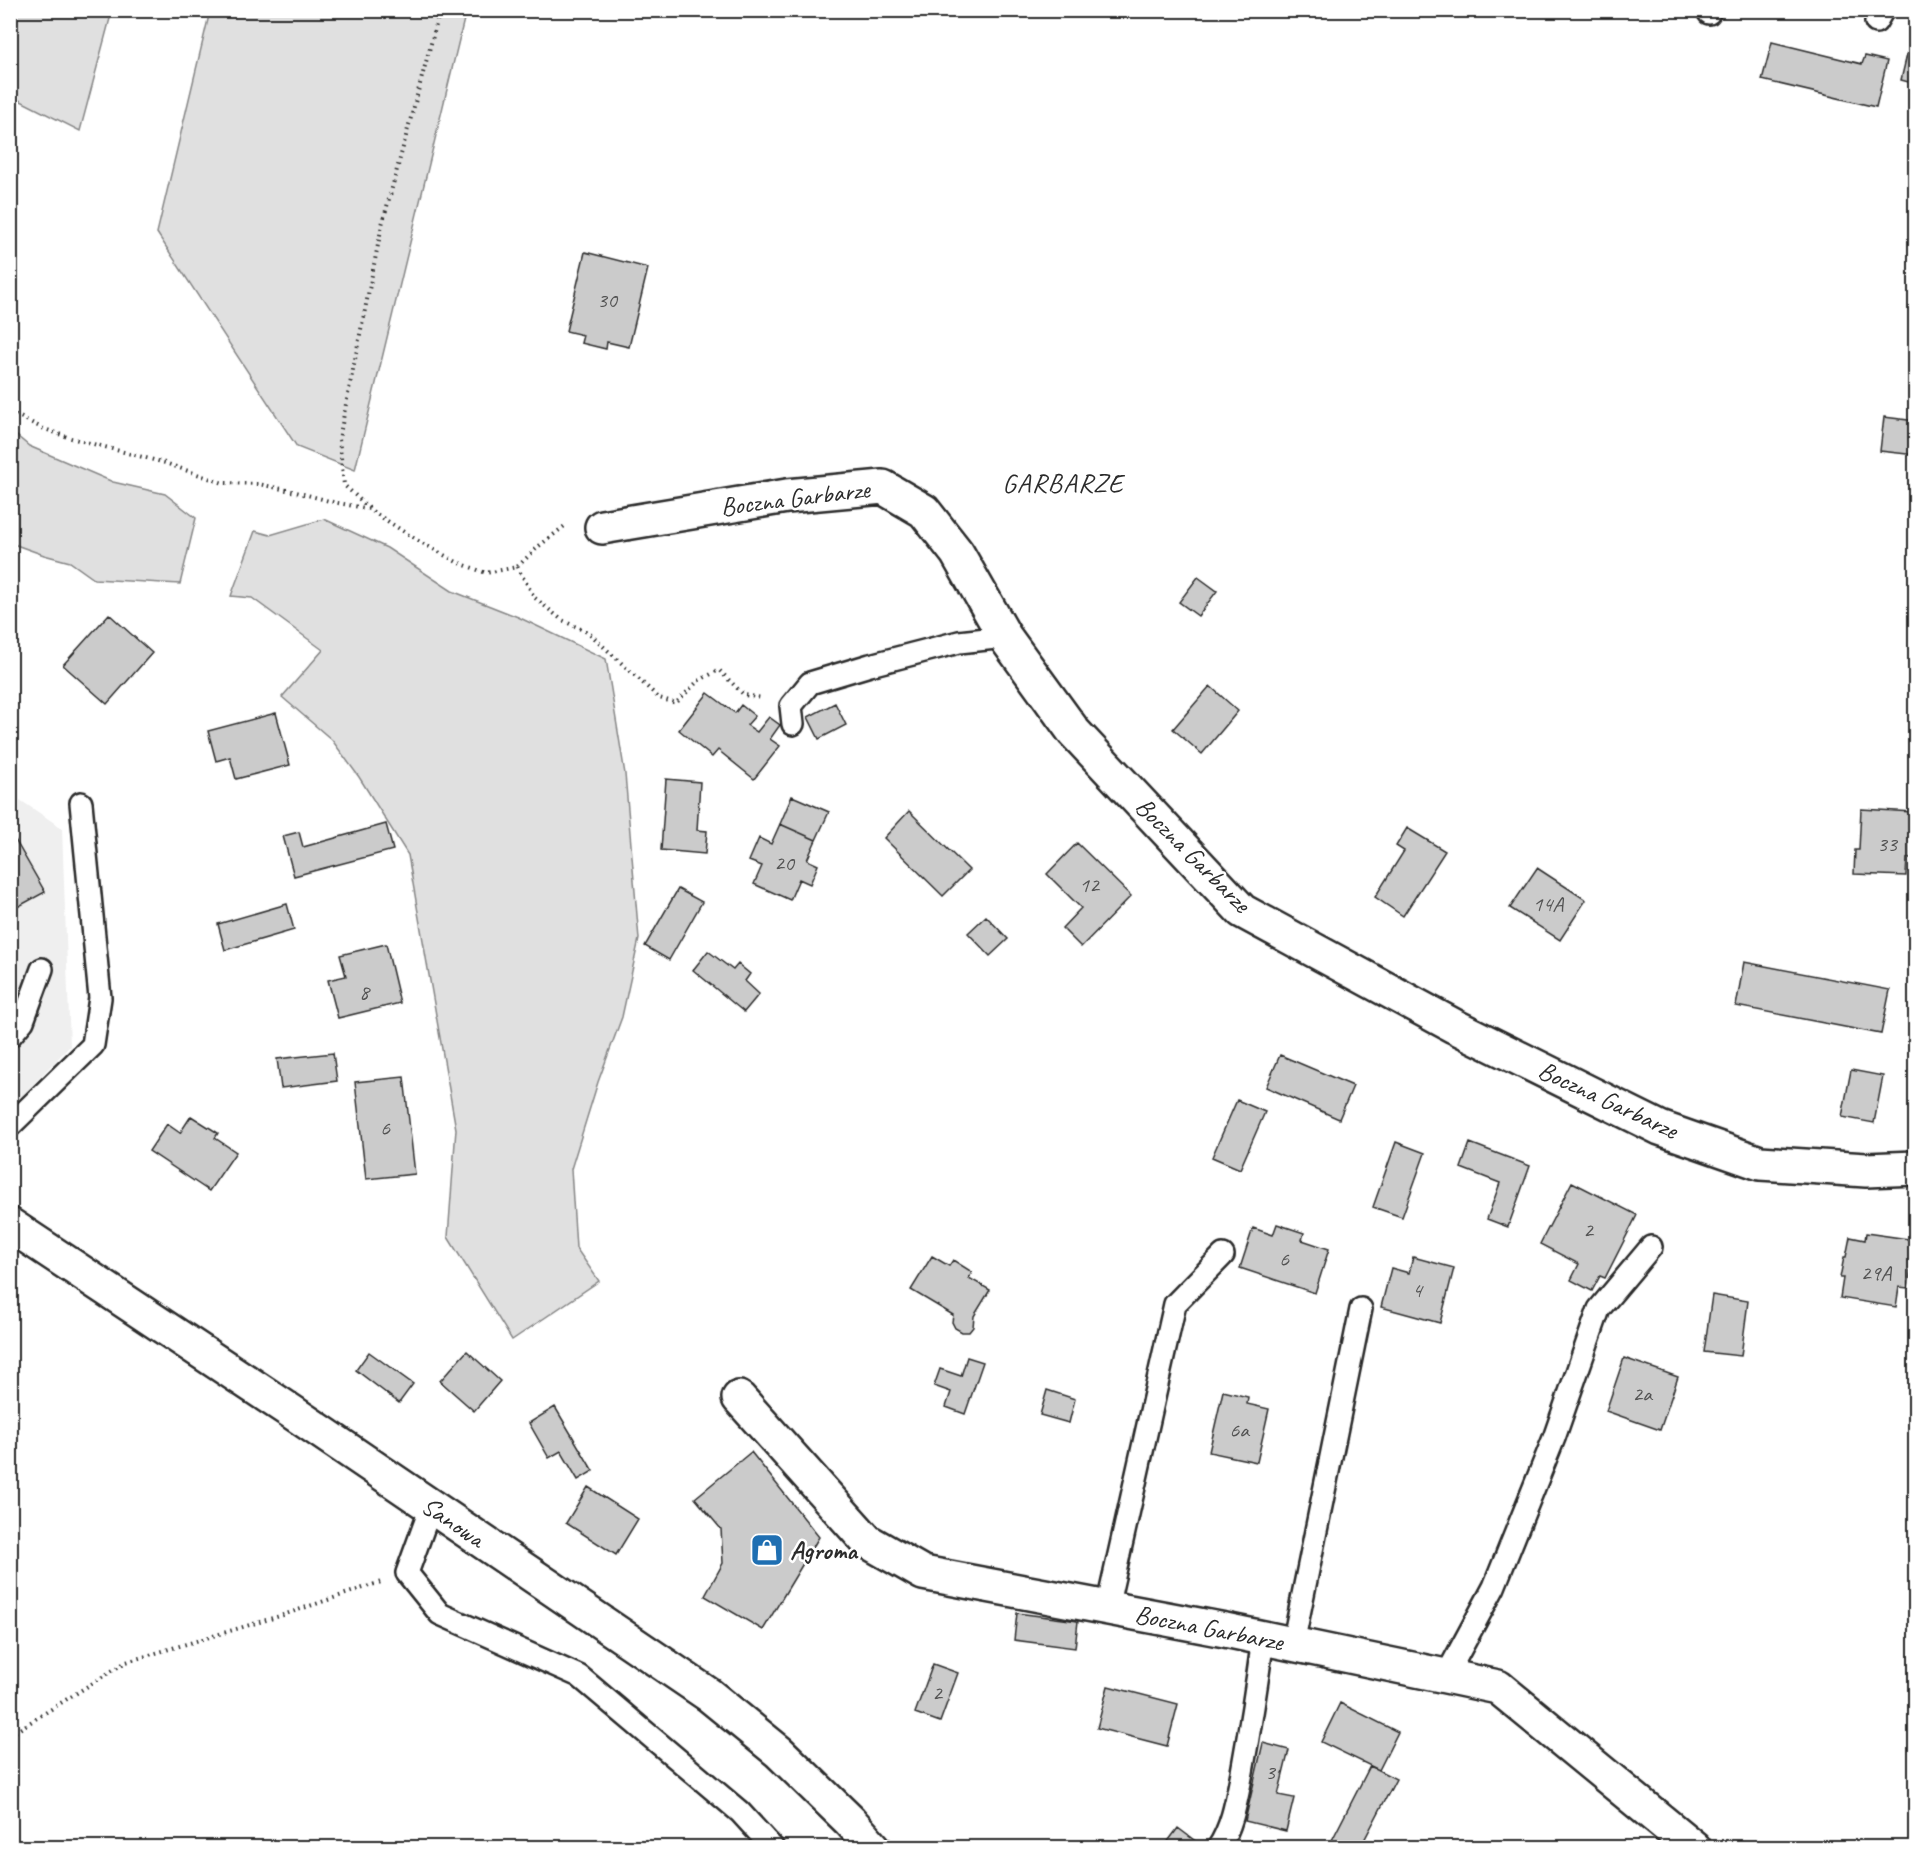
<svg xmlns="http://www.w3.org/2000/svg" width="1926" height="1858" font-family="Caveat,sans-serif">
<style>
.built{fill:#efefef}
.grass{fill:#e0e0e0;stroke:#868686;stroke-width:1.5}
.building{fill:#cbcbcb;stroke:#2b2b2b;stroke-width:1.5}
.lines{fill:none;stroke-linecap:round;stroke-linejoin:round}
.lane-casing{stroke:#2b2b2b;stroke-width:26}
.street-casing{stroke:#2b2b2b;stroke-width:38}
.secondary-casing{stroke:#2b2b2b;stroke-width:38}
.path{stroke:#2b2b2b;stroke-width:4;stroke-dasharray:1.5 4.5;stroke-linecap:butt}
.lane{stroke:#fff;stroke-width:21}
.street{stroke:#fff;stroke-width:33}
.secondary{stroke:#fff;stroke-width:33}
.labels{text-anchor:middle;dominant-baseline:central;stroke-width:5;stroke-linejoin:round;paint-order:stroke}
.number-label{font-size:22px;fill:#535353}
.street-label{font-size:26px;fill:#2b2b2b;stroke:#fff}
.poi-label{font-size:26px;font-weight:bold;fill:#2b2b2b;stroke:#fff;text-anchor:start}
.neighbourhood-label{font-size:27px;letter-spacing:1.5px;fill:#2b2b2b;stroke:#fff}
</style>
<rect width="100%" height="100%" fill="#fff"/>
<filter id="ink" filterUnits="userSpaceOnUse"><feTurbulence type="fractalNoise" baseFrequency=".0167" numOctaves="2"/><feDisplacementMap in="SourceGraphic" scale="12" xChannelSelector="R" yChannelSelector="G"/><feConvolveMatrix kernelMatrix="1 2 1 2 8 2 1 2 1" color-interpolation-filters="sRGB"/></filter>
<g filter="url(#ink)">
<path class="built" d="M11,794l51,34 8,218 -59,61z"/>
<path class="grass" d="M10,11h102l-32,120 -69,-35z
M210,11h256l-111,459 -58,-23 -140,-214z
M11,431l18,15 84,36 52,12 31,24 -16,66 -86,-5 -24,-17 -26,-7 -28,-10 -5,-4z
M324,519l63,29 65,43 66,26 88,42 19,115 14,165 -17,78 -24,65 -27,87 5,79 23,33 -87,59 -64,-103 8,-108 -48,-274 -49,-78 -27,-37 -50,-43 41,-47 -71,-52 -21,-2 24,-65 15,4z"/>
<path class="building" d="M1914,25h2v59l-15,-4z
M1772,42l90,22 3,-8 22,5 -11,46 -114,-27z
M585,252l63,16 -19,79 -22,-5 -1,7 -25,-6 2,-8 -17,-4z
M1884,417l32,4v34l-36,-4z
M1198,577l19,14 -19,25 -19,-14z
M109,614l43,39 -45,51 -44,-39z
M1210,686l28,25 -36,43 -29,-25z
M708,693l27,20 6,-8 14,11 -8,9 10,7 12,-15 11,8 -10,14 10,7 -26,33 -36,-29 -6,7 -33,-27z
M835,703l11,22 -27,14 -11,-22z
M276,713l14,52 -54,14 -6,-22 -14,4 -8,-30z
M666,779l34,3 -3,48 10,1 -2,23 -44,-4z
M792,796l37,16 -13,28 -36,-16z
M1861,809l52,3 -1,26h4v20h-9l-1,18 -52,-2 1,-24h4z
M909,811l60,59 -26,26 -59,-58z
M386,824l7,26 -99,26 -11,-40 16,-4 4,15z
M780,824l36,16 -9,20 11,5 -8,19 -11,-5 -9,21 -36,-16 8,-18 -13,-5 10,-23 12,6z
M1407,828l38,23 -42,65 -28,-19 29,-46 -8,-5z
M10,831l35,61 -35,19z
M1077,843l54,53 -50,51 -19,-19 19,-20 -34,-34z
M1537,868l49,32 -26,40 -50,-32z
M678,889l24,13 -33,58 -24,-14z
M287,904l7,26 -69,20 -7,-26z
M986,916l22,23 -18,17 -22,-23z
M386,944l14,59 -62,15 -10,-38 18,-4 -6,-21z
M708,951l25,19 5,-6 12,10 -5,7 14,13 -15,18 -51,-42z
M1744,962l146,28 -9,44 -145,-28z
M333,1053l4,28 -56,7 -4,-29z
M1280,1055l73,31 -14,33 -73,-32z
M1851,1070l32,6 -9,47 -32,-6z
M404,1077l11,97 -49,5 -11,-97z
M1237,1100l28,12 -25,57 -28,-12z
M191,1116l27,17 -3,5 21,14 -27,39 -60,-40 18,-27 13,9z
M1396,1142l29,11 -23,64 -29,-10z
M1470,1143l60,23 -22,61 -21,-8 13,-36 -39,-15z
M1572,1182l65,33 -32,63 -5,-2 -8,15 -21,-11 8,-16 -39,-20z
M1277,1224l27,9 -2,7 27,9 -14,44 -75,-25 13,-40 20,7z
M1866,1233l49,7 -7,48 -9,-1 -3,20 -56,-9 3,-20h-3l4,-21h2l4,-20 15,3z
M932,1256l17,10 4,-6 19,12 -3,6 21,12 -16,26 -1,11 -4,5h-7l-7,-4 -3,-6 1,-7 -42,-25z
M1413,1257l41,11 -14,55 -59,-16 10,-39 18,5z
M1712,1295l36,6 -7,55 -37,-4z
M467,1351l33,30 -26,30 -34,-30z
M369,1352l44,32 -14,19 -43,-33z
M967,1357l16,5 -18,52 -19,-7 5,-15 -17,-6 6,-17 21,7z
M1624,1358l54,19 -18,53 -54,-19z
M1047,1390l28,9 -6,24 -29,-8z
M1223,1391l25,6 -1,7 22,5 -12,53 -48,-10z
M555,1407l38,64 -15,9 -17,-29 -12,7 -20,-35z
M751,1452l68,85 -56,93 -58,-34 18,-33 -2,-34 -26,-31z
M588,1487l50,32 -22,36 -50,-32z
M1017,1613l61,8 -3,27 -61,-8z
M933,1664l25,9 -18,49 -25,-9z
M1108,1686l70,18 -11,42 -70,-18z
M1340,1703l58,29 -19,38 -58,-28z
M1263,1743l26,7 -11,45 16,3 -8,33 -41,-10z
M1370,1766l26,13 -36,69h-32z
M1178,1828l20,15 -3,5h-32z"/>
<g class="lines">
<g class="lane-casing">
<path id="lane" d="M1709,13v-3
M1876,22l7,-12
M793,724l-2,-18 19,-23 60,-18 89,-23 46,-5
M10,1036l13,-15 19,-52
M10,1126l83,-81 7,-47 -19,-195
M431,1507l-24,66 33,41 139,62 161,136 33,36
M1107,1608l68,-304 48,-49
M1293,1644l68,-335
M1446,1676l48,-89 60,-149 45,-129 52,-62
M1218,1848c15,-22 19,-51 24,-76 8,-44 15,-89 21,-134"/>
</g>
<g class="street-casing">
<path id="street" d="M602,527l185,-31 96,-9 41,24 33,42 48,84 69,95 168,179 212,115 206,102 100,35 106,7 50,-2
M739,1398l128,143 56,32 302,57 273,57 196,161"/>
</g>
<g class="secondary-casing">
<path id="secondary" d="M10,1225l282,187 417,283 70,57 71,69 24,27"/>
</g>
<path class="path" d="M10,412l32,16 25,9 98,26 58,20 36,1 37,8 37,10 36,7 46,30 42,23 29,11 31,-6 22,-21 27,-21
M369,508l-25,-23 -5,-46 43,-214 58,-215
M517,567l18,31 27,22 27,13 70,65 17,5 22,-22 21,-11 25,25 19,3
M10,1735l116,-73 157,-47 98,-33"/>
<use href="#lane" class="lane"/>
<use href="#street" class="street"/>
<use href="#secondary" class="secondary"/>
</g>
</g>
<defs>
<g id="shop-square" transform="scale(1.725)"><rect x="-9" y="-9" width="18" height="18" rx="4" fill="#1f6fb2" stroke="#fff"/><path d="M-5-2.5h2.3a2.7 3.5 0 0 1 5.4 0H5L5.5 6h-11ZM-1.5-2.5h3a1.5 2.3 0 0 0-3 0Z" fill="#fff"/></g>
</defs>
<g fill-rule="evenodd">
<use href="#shop-square" x="767" y="1550"/>
</g>
<g class="labels">
<g class="number-label">
<text x="607" y="300">30</text>
<text x="1887" y="844">33</text>
<text x="784" y="863">20</text>
<text x="1089" y="885">12</text>
<text x="1548" y="904">14A</text>
<text x="364" y="992">8</text>
<text x="385" y="1128">6</text>
<text x="1588" y="1230">2</text>
<text x="1284" y="1259">6</text>
<text x="1876" y="1273">29A</text>
<text x="1417" y="1290">4</text>
<text x="1642" y="1394">2a</text>
<text x="1239" y="1430">6a</text>
<text x="937" y="1693">2</text>
<text x="1270" y="1772">3</text>
</g>
<g class="street-label">
<text transform="translate(795 498) rotate(-7)">Boczna Garbarze</text>
<text transform="translate(1193 855) rotate(45)">Boczna Garbarze</text>
<text transform="translate(1608 1100) rotate(25)">Boczna Garbarze</text>
<text transform="translate(453 1522) rotate(34)">Sanowa</text>
<text transform="translate(1209 1628) rotate(11)">Boczna Garbarze</text>
</g>
<g class="poi-label">
<text x="790" y="1550">Agroma</text>
</g>
<g class="neighbourhood-label">
<text x="1063" y="483">GARBARZE</text>
</g>
</g>
<rect width="1926" height="1858" fill="none" stroke="#fff" stroke-width="36"/>
<rect x="18" y="18" width="1890" height="1822" fill="none" stroke="#2b2b2b" stroke-width="2" filter="url(#ink)"/>
</svg>
